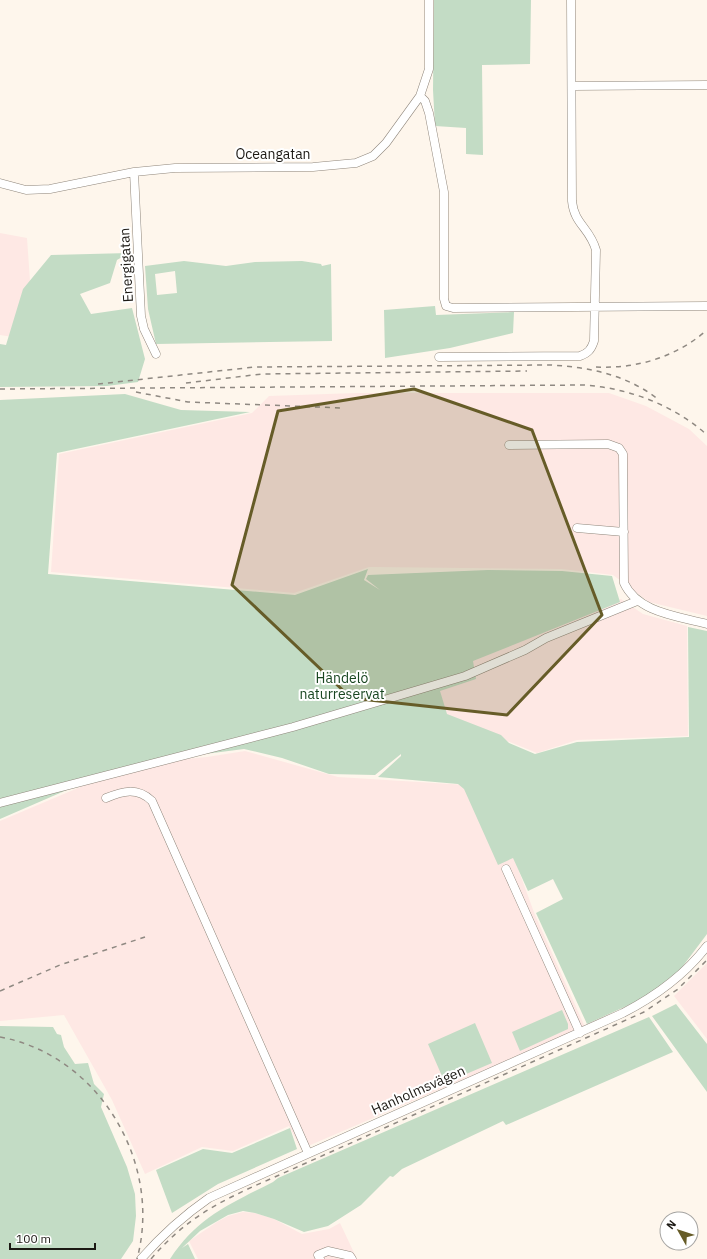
<svg xmlns="http://www.w3.org/2000/svg" width="707" height="1259" font-family="'IBM Plex Sans',sans-serif">
<style>
.industrial{fill:#fee8e4}
.green{fill:#c3dcc5;fill-rule:evenodd}
.lines{fill:none;stroke-linecap:round;stroke-linejoin:round}
.minor-casing{stroke:#8f867b;stroke-width:9}
.minor{stroke:#fff;stroke-width:8}
.rail{stroke:#8f8982;stroke-width:1.5;stroke-dasharray:5 5;stroke-linecap:butt}
.marked{fill:#665c28;fill-opacity:0.2;stroke:#665c28;stroke-width:3;stroke-linejoin:round}
.labels{text-anchor:middle;dominant-baseline:central;stroke-width:4;stroke-linejoin:round;paint-order:stroke}
.street-label{font-size:14px;fill:#1c1914;stroke:#fff}
.park-label{font-size:14px;fill:#194621;stroke:#fff}
</style>
<rect width="100%" height="100%" fill="#fef6ec"/>
<path class="industrial" d="M0,233l27,5 4,57 -18,42 -13,-2z
M356,393h253l37,13 43,23 18,17v170l-58,-14 -36,-27 -52,-6 -192,-2 -75,26 -243,-21 8,-118 193,-41 17,-17z
M621,599l22,15 44,12 1,110 -111,4 -40,13 -92,-37 -9,-26 35,-30z
M245,751l93,26 129,8 46,70 22,60 50,112 -284,122 -12,-23 -56,25 -31,-4 -57,27 -33,-74 -48,-85 -64,6v-200l85,-36 90,-25 32,-3z
M707,963v76l-33,-43z
M243,1212l12,1 19,6 28,15 27,-5 11,-6 17,36h-159l-9,-18 28,-19 11,-6z"/>
<path class="green" d="M434,0h97l-1,64 -48,1 1,90 -17,-1v-26l-31,-2 -2,-36z
M129,253l-12,7 -7,23 -30,11 11,20 41,-6 13,51 -7,23 -31,4 -107,1v-43l6,1 17,-56 28,-34z
M184,261l42,5 29,-4 47,-1 19,3 1,2 9,-2 1,77 -176,3 -8,-35 -3,-43zM175,271l2,22 -20,2 -2,-21z
M435,306l1,9 78,-3 -1,21 -63,15 -65,10 -1,-48z
M125,394l56,16 69,2 -193,41 -9,121 247,21 73,-26 -4,11 16,10 -14,-11 2,-4 120,-5 74,1 50,5 8,26 -147,59 3,18 -36,12 7,23 54,21 8,8 26,11 42,-12 112,-5 -1,-110 19,4v303l-27,36 -36,28 -57,26 -51,-111 27,-14 -10,-20 -25,12 -15,-33 -15,7 -34,-76 -6,-5 -80,-7 23,-21v-2l-26,21 -46,-1 -47,-16 -38,-9 -70,9 -91,25 -83,36v-419z
M676,1004l31,40v48l-55,-76z
M562,1010l6,14v5l-48,22 -8,-19z
M649,1017l24,35 -167,73 -3,-4 -101,48 -9,8 -3,-1 -29,29 -33,21 -24,6 -30,-13 -19,-6 -12,-2 -15,4 -28,16 -18,17 6,-4 7,15h-25c28,-42 58,-54 103,-77l5,-4z
M475,1023l17,40 -47,20 -17,-39z
M0,1026l53,1 4,7 4,1 3,12 11,17 13,-1 6,21 10,10 -3,13 26,60 8,27 1,22 -3,25 -12,18h-121z
M290,1128l7,21 -79,35 -46,29 -16,-43 47,-21 29,4z"/>
<g class="lines">
<g class="minor-casing">
<path id="minor" d="M573,86l134,-1
M420,96l5,5 4,12 15,79v107l2,7 7,2 254,-2
M134,172l7,144 3,13 12,25
M0,183l26,7 24,-1 84,-17 41,-4 138,-1 43,-4 17,-7 13,-13 34,-47 9,-27v-69
M439,357l141,-1c8,-3 11,-6 14,-15l2,-91c-6,-22 -22,-26 -24,-49l-1,-201
M509,445l99,-1 11,4 4,6 1,129c14,30 54,33 83,41
M577,528l47,4
M106,798c17,-7 31,-11 46,3l156,352
M0,803l293,-76 172,-51 60,-26 21,-12 91,-37
M506,869l74,164
M141,1259c21,-24 42,-43 68,-61l414,-185c33,-17 61,-37 84,-67
M320,1259l-2,-4 10,-4 22,5 2,3"/>
</g>
<use href="#minor" class="minor"/>
<path class="rail" d="M596,367c41,2 80,-10 111,-37
M186,383l76,-9 265,-3
M98,384l157,-17 295,-2c39,2 78,10 109,35
M0,389l584,-4c44,3 90,20 123,50
M136,392l52,10 155,6
M0,991l60,-26 85,-28
M0,1037c99,18 163,126 137,222
M151,1259c35,-41 69,-58 117,-79l376,-168 34,-23 29,-29"/>
</g>
<path class="marked" d="M414,389l118,41 70,185 -95,100 -156,-17 -119,-113 46,-174z"/>
<g class="labels">
<g class="street-label">
<text x="273" y="154">Oceangatan</text>
<text transform="translate(126 265) rotate(-93)">Energigatan</text>
<text transform="translate(418 1090) rotate(-24)">Hanholmsvägen</text>
</g>
<g class="park-label">
<text x="342" y="678">Händelö<tspan x="342" dy="16">naturreservat</tspan></text>
</g>
</g>
<g transform="translate(679 1231) rotate(309)"><circle r="19" fill="#ffffff" stroke="#a4a3a1"/>
<path d="M0-3L7 15L0 10L-7 15Z" fill="#665c28"/>
<text y="-6" font-size="11" font-weight="bold" text-anchor="middle" fill="#1c1914">N</text>
</g>
<path d="M10 1243v6h85v-6" fill="none" stroke="#1c1914" stroke-width="2"/>
<text x="16" y="1243" font-size="12" fill="#1c1914" stroke="#ffffff" stroke-width="3" paint-order="stroke">100 m</text>
</svg>
